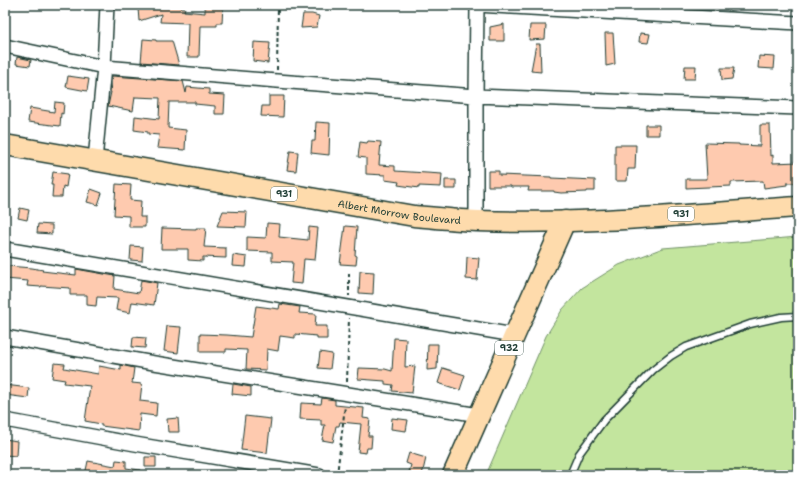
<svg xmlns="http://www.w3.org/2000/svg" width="803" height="480" font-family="'Shantell Sans',sans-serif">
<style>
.green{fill:#c3e59e;stroke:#719169}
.building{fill:#fecaaf;stroke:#1f3d34}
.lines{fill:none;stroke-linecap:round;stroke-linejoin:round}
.service-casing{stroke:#1f3d34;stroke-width:9}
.minor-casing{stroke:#1f3d34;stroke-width:16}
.primary-casing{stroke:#1f3d34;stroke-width:23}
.path{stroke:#1f3d34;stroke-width:2;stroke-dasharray:4 3;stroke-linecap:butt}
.service{stroke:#fff;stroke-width:6}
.minor{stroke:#fff;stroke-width:13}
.primary{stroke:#fedbac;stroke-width:20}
.labels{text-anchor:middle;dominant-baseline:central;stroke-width:3;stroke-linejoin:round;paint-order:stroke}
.shield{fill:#fff;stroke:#627771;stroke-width:1}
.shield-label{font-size:9px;font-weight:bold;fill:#1f3d34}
.street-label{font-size:10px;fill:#1f3d34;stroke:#fff}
</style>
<rect width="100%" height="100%" fill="#fff"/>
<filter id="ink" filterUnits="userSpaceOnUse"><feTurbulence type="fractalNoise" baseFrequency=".025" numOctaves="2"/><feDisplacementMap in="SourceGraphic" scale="8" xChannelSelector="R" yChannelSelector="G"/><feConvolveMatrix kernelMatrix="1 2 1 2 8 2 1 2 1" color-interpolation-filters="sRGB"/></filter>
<g filter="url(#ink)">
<path class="green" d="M798,237v238h-312l60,-139 16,-26 20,-22 37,-23 44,-17z"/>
<path class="building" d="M161,5h21l-1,3h4l-1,3 21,2v-8h18l-1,18h-5v3h-17l-1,31h-12l1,-34 -28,-1 1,-8 -22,7 -1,-13h23z
M303,14h9l7,2 -2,11 -16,1z
M504,24v17h-14v-14z
M530,25h16l-1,14 -16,1z
M605,33h8l2,31 -9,2z
M640,33l10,1 -2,9 -9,-1z
M143,39l13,1v1h16l7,24 -38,-3z
M254,42l16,1 -2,20 -15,-2z
M536,44h4l1,28 -10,-1z
M759,56l16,1 -1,12 -16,-1z
M17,57l14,3 -1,6 -14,-2z
M685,66h11l-1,13h-11z
M721,68h13l-2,11 -10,1z
M68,76l21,3 -2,12 -21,-4z
M112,76l71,5 3,12 1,-6 22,2v5l16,1 -1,19h-9v-8l-20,-2v-2h-26l-1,26 18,2 -1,20 -28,-2 2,-13 -11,-1v-2l-14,-2 1,-14 24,3 1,-21 -25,-1 -2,14 -25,-5 3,-14h-1z
M269,96h15l-1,21 -22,-1 1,-10h7z
M55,102l9,1 -1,11 -2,-1 -1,13 -32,-4 2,-14 24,4z
M316,122l14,1 -1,32 -18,-2 1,-12h3z
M646,125h13v10h-13z
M760,125h10l1,31 2,-1v8l25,-1v21h-11v2l-23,3 -1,-7 -32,1v4l-45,2v-9h21l-2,-36 34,1v1l21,1z
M368,141l13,1 -2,23 16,1v5l47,3 -1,13 -22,-1v2l-21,-3 1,-3 -14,-2v-5l-19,-1v-16l-8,-1 2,-15 7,1z
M615,145h21l-1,24h-7l-1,12h-12z
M290,151l8,1 -2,19 -9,-1z
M488,171h11v4l52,2v1l44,2v11h-8v1l-26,1 -7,-1v-1h-26l1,-4h-18v-1h-23z
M53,172l15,2 -2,13 -3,-1 -1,11h-10l1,-12h-2z
M445,180h11v9h-11z
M116,184l15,1 -1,15 11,1 -1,16h5v10h-16v-11l-15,-1z
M91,189l11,4 -4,12 -11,-3z
M20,208l9,2 -2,10 -9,-2z
M223,211l24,1 -1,15 -29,-1z
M267,223l13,1 -1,13 29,3 1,-13 9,1 -3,32 -11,-1 -2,25 -11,-1 2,-21 -21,-1v-9l-25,-1v-14l19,1z
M38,224l14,1v9l-15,-1z
M345,226l12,1 -2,28 2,1 -1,9 -16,-1z
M162,228l34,1v-1h10l-2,19 22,1v10l-23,-1v4l-15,-1v-11h-27z
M131,246l12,1 -1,14 -12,-1z
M233,255l14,2 -1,10 -14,-1z
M467,257l12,1 -2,22 -11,-1z
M7,266l25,2 11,2 -1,1 34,4v-6l39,7 -1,13 25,4 2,-13 16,3 -3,22 -22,-3 -2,11 -14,-3 2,-12 -21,-1 -1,9 -9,-1v-10h-17v-7l-29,-2v1l-14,-1 1,-5 -23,-2z
M360,271l14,1 -1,22 -14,-1z
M280,304l20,3 -1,6 17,1 -1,12h12v13h-10v-3l-22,-2v4l-15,-2 -2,15 -11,-2 -1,21 -20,-1 1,-19 -21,-1v3h-26v-18l27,1 24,2 5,-31 23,3z
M167,326l14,1 -3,26 -14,-2z
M133,337l13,1 -1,10 -13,-1z
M394,338l12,1 -1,28 10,-1 -3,27 -20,-2 1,-6 -8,-1v-3l-27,-2 1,-11 26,1 7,2z
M428,344h10l-1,25 -10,1z
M320,352l12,2 -2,15 -12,-1z
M54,363l11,1 -1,4 34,6 1,-8 22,4v-5l13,3 -2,15 10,1 -2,17 17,2 -1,13 -16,-2 -1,17 -38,-5v-2l-16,-3 5,-35 -26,-3 1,-3 -13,-2z
M443,368l22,7 -5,15 -22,-7z
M233,384l18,3v9l-19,-2z
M5,385l24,3 -1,10 -23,-3z
M322,398l13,2v5l29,3 -1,10 7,1 -2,17h4l-1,12h-4l-1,5 -8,-1 3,-28 -21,-2 -1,4h-3l-3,16 -11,-2 3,-15h-4v-5l-21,-1 1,-16 20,1z
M245,416l26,3 -4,34 -26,-3z
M178,418l1,14h-11l-1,-13z
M392,418l16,2 -2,11 -15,-2z
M5,439l12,2 -1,15 -11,-1z
M409,453l17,5 -4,17h-14l3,-10 -5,-2z
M145,457h11v10h-11z
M116,460l10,1v7l14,2 -1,5h-54l3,-14 27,5z"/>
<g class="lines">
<g class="service-casing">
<path id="service" d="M570,475l9,-21 25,-34 49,-50 18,-14 15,-9 64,-23 31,-7 17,-1"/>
</g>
<g class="minor-casing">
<path id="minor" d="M477,5l321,18
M5,46l99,21 173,14 199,15 322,12
M95,160l9,-93 3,-62
M476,221v-125l1,-91
M5,249l509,86
M5,337l143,25 331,53
M5,420l130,24 184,31"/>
</g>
<g class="primary-casing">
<g id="primary">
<path id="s1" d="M5,145l409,71c22,2 43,4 64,5 107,4 214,-7 320,-14"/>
<path d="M453,475l112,-254"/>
</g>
</g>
<path class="path" d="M277,70l1,-65
M349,273v23
M347,382l2,-64
M337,475l8,-69"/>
<use href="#service" class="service"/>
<use href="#minor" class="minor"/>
<use href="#primary" class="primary"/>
</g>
</g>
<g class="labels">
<g class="shield">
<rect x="271" y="187" width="26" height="14" rx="3"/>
<rect x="668" y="207" width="26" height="14" rx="3"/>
<rect x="495" y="341" width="28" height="14" rx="3"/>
</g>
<g class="shield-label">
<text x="284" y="194">931</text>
<text x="681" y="214">931</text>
<text x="509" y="348">932</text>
</g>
<g class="street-label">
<text stroke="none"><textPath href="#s1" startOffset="400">Albert Morrow Boulevard</textPath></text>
</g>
</g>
<rect width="803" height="480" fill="none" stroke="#fff" stroke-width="20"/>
<rect x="10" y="10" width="783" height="460" fill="none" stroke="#1f3d34" stroke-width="1.5" filter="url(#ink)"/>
</svg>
